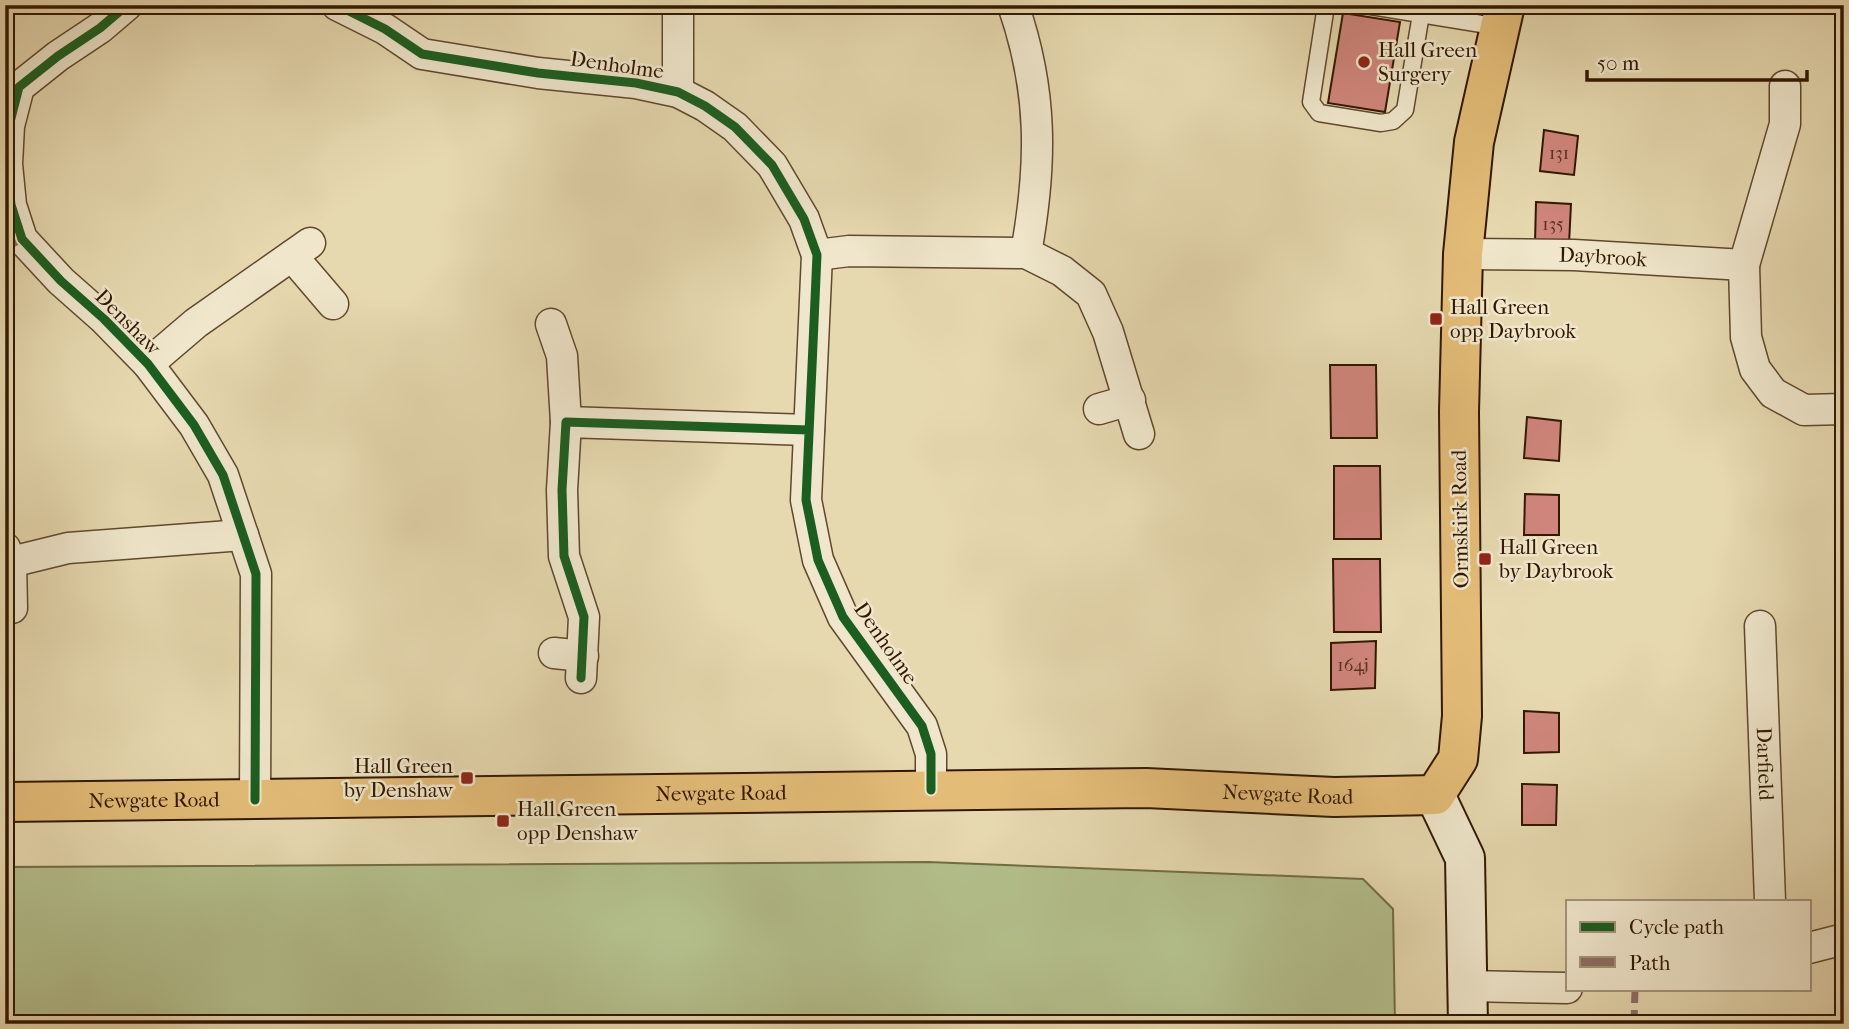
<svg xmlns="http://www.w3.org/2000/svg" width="1849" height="1029" font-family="'IM FELL French Canon',serif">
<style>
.green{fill:#b3bf8c;stroke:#736c46;stroke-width:2}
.building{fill:#cf857b;stroke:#331800;stroke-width:2}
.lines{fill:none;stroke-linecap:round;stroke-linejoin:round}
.lane-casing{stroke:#60482c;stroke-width:19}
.street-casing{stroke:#60482c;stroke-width:33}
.secondary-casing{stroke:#331800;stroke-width:42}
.primary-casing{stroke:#331800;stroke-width:42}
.lane{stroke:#efe6cb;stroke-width:16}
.street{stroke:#efe6cb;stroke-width:30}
.secondary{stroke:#efe6cb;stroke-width:38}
.primary{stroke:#e3bc78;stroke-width:38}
.quiet{stroke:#8d6e63;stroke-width:7;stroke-dasharray:14 7;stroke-linecap:butt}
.cycleway-casing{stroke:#efe6cb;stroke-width:13}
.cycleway{stroke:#1b5e20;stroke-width:9}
.poi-dot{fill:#8f2418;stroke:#efe6cb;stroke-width:2.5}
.labels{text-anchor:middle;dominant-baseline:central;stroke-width:5;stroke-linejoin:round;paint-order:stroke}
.number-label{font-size:18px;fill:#5a331f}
.poi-label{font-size:21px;fill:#331800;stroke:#efe6cb;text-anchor:start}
.street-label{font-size:21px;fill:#331800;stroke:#efe6cb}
</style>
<rect width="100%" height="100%" fill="#e6d8af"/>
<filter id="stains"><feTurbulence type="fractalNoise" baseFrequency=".00286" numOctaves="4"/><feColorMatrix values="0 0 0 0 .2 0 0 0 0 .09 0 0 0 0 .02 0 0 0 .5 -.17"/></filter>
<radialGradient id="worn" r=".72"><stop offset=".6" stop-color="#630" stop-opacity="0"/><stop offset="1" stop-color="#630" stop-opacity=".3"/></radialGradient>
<path class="green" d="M928,862l435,17 30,30 2,115h-1390v-157z"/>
<path class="building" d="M1343,13l57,9 -15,90 -57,-9z
M1544,130l34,6 -4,39 -34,-4z
M1536,202l35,2 -2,40 -34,-1z
M1330,365h46l1,73h-46z
M1527,417l34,4 -2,40 -35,-3z
M1334,466h46l1,73h-47z
M1525,494l34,1v40h-35z
M1333,559h47l1,73h-47z
M1376,641l-1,47 -44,2v-47z
M1524,711l35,2v39l-35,1z
M1522,784l35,1 -1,40h-34z"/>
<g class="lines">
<g class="lane-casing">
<path id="lane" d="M1329,5l-4,7 -14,90 8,11 62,10 12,-2 12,-11 16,-96
M1365,5l135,22"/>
</g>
<g class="street-casing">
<g id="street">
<path d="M127,5l-27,23 -42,28 -39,31 -10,39 -2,38 4,41 11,34 39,42 43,38 44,45 46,61 29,50 33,99 -1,226"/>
<path d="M337,5l48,24 37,25 116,19 98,10 42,9 27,14 30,21 37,38 32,54 13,36 -11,245 12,60 25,57 79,109 9,28v36"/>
<path d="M1013,5c30,86 29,159 13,248"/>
<path d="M678,92v-87"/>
<path id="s1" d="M1463,254l111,1 170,10 2,72 9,32 18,24 31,17 40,-1"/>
<path d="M817,255l32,-4 177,2 36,18 29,23 17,38 31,102"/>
<path d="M292,256l41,48"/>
<path d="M1744,265l41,-141v-38"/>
<path d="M551,324l11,32 4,66"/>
<path d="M148,364l48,-41 114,-80"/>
<path d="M1099,409l31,-9"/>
<path d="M5,548l6,14 1,46"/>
<path d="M11,562l57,-14 175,-13"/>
<path id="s2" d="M1760,626l10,275"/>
<path d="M554,653l29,3"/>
<path d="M581,678l3,-61 -20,-61 -2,-66 4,-68 243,8"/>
<path d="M1809,948l35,-9"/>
<path d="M1467,986l100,2"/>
</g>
</g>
<g class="secondary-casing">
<path id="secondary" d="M1435,795l30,63 3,166"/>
</g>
<g class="primary-casing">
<g id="primary">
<path id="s3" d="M5,802l1141,-14 188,9 101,-2 23,-36 4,-43 -3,-304 4,-158 11,-112 31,-137"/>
</g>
</g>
<use href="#lane" class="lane"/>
<use href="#street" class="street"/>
<use href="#secondary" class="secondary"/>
<use href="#primary" class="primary"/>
<path class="quiet" d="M5,248l17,-9
M1634,1024l1,-35"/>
<g class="cycleway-casing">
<path id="cycleway" d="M127,5l-27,23 -42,28 -39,31 -10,39 -2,38 4,41 11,34 39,42 43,38 44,45 46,61 29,50 33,99 -1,226
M337,5l48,24 37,25 116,19 98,10 42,9 27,14 30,21 37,38 32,54 13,36 -11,245 12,60 25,57 79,109 9,28v36
M581,678l3,-61 -20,-61 -2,-66 4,-68 243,8"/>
</g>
<use href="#cycleway" class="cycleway"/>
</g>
<g class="poi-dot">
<circle cx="1364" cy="62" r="7"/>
<rect x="1429" y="312" width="14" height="14" rx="3.5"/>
<rect x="1478" y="552" width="14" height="14" rx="3.5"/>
<rect x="460" y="771" width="14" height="14" rx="3.5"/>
<rect x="496" y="814" width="14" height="14" rx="3.5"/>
</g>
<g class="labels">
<g class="number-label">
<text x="1559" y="153">131</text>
<text x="1553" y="224">135</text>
<text x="1353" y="665">164j</text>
</g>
<g class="poi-label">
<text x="1378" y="50">Hall Green<tspan x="1378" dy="24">Surgery</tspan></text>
<text x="1450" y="307">Hall Green<tspan x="1450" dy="24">opp Daybrook</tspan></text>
<text x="1499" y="547">Hall Green<tspan x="1499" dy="24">by Daybrook</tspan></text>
<text x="453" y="766" text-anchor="end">Hall Green<tspan x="453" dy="24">by Denshaw</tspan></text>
<text x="517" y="809">Hall Green<tspan x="517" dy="24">opp Denshaw</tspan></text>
</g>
<g class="street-label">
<text transform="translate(617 65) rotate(8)">Denholme</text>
<text stroke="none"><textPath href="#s1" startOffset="140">Daybrook</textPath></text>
<text transform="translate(128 322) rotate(45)">Denshaw</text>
<text transform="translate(1460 519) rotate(-91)">Ormskirk Road</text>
<text transform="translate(886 643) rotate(55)">Denholme</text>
<text stroke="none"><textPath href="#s2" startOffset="138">Darfield</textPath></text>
<text stroke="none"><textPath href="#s3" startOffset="716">Newgate Road</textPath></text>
<text stroke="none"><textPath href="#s3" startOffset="1283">Newgate Road</textPath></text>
<text stroke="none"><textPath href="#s3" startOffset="149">Newgate Road</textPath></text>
</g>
</g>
<rect width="1849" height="1029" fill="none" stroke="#e6d8af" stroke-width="28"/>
<rect x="7" y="7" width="1835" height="1015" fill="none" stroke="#331800" stroke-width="3.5"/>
<rect x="14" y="14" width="1821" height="1001" fill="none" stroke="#331800" stroke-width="2"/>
<rect x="1566" y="900" width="245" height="91" fill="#efe6cb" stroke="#a4947a" stroke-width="2"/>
<rect x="1580" y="922" width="35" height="10" fill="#1b5e20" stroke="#a4947a" stroke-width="2"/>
<text x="1629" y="934" font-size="21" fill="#331800">Cycle path</text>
<rect x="1580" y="957" width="35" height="10" fill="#8d6e63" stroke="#a4947a" stroke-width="2"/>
<text x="1629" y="970" font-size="21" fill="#331800">Path</text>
<path d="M1587 70v10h220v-10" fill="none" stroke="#331800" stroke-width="3.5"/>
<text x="1597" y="70" font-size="21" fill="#331800" stroke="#efe6cb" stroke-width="5" paint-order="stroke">50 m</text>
<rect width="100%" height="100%" filter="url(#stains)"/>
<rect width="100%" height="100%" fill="url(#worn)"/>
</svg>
